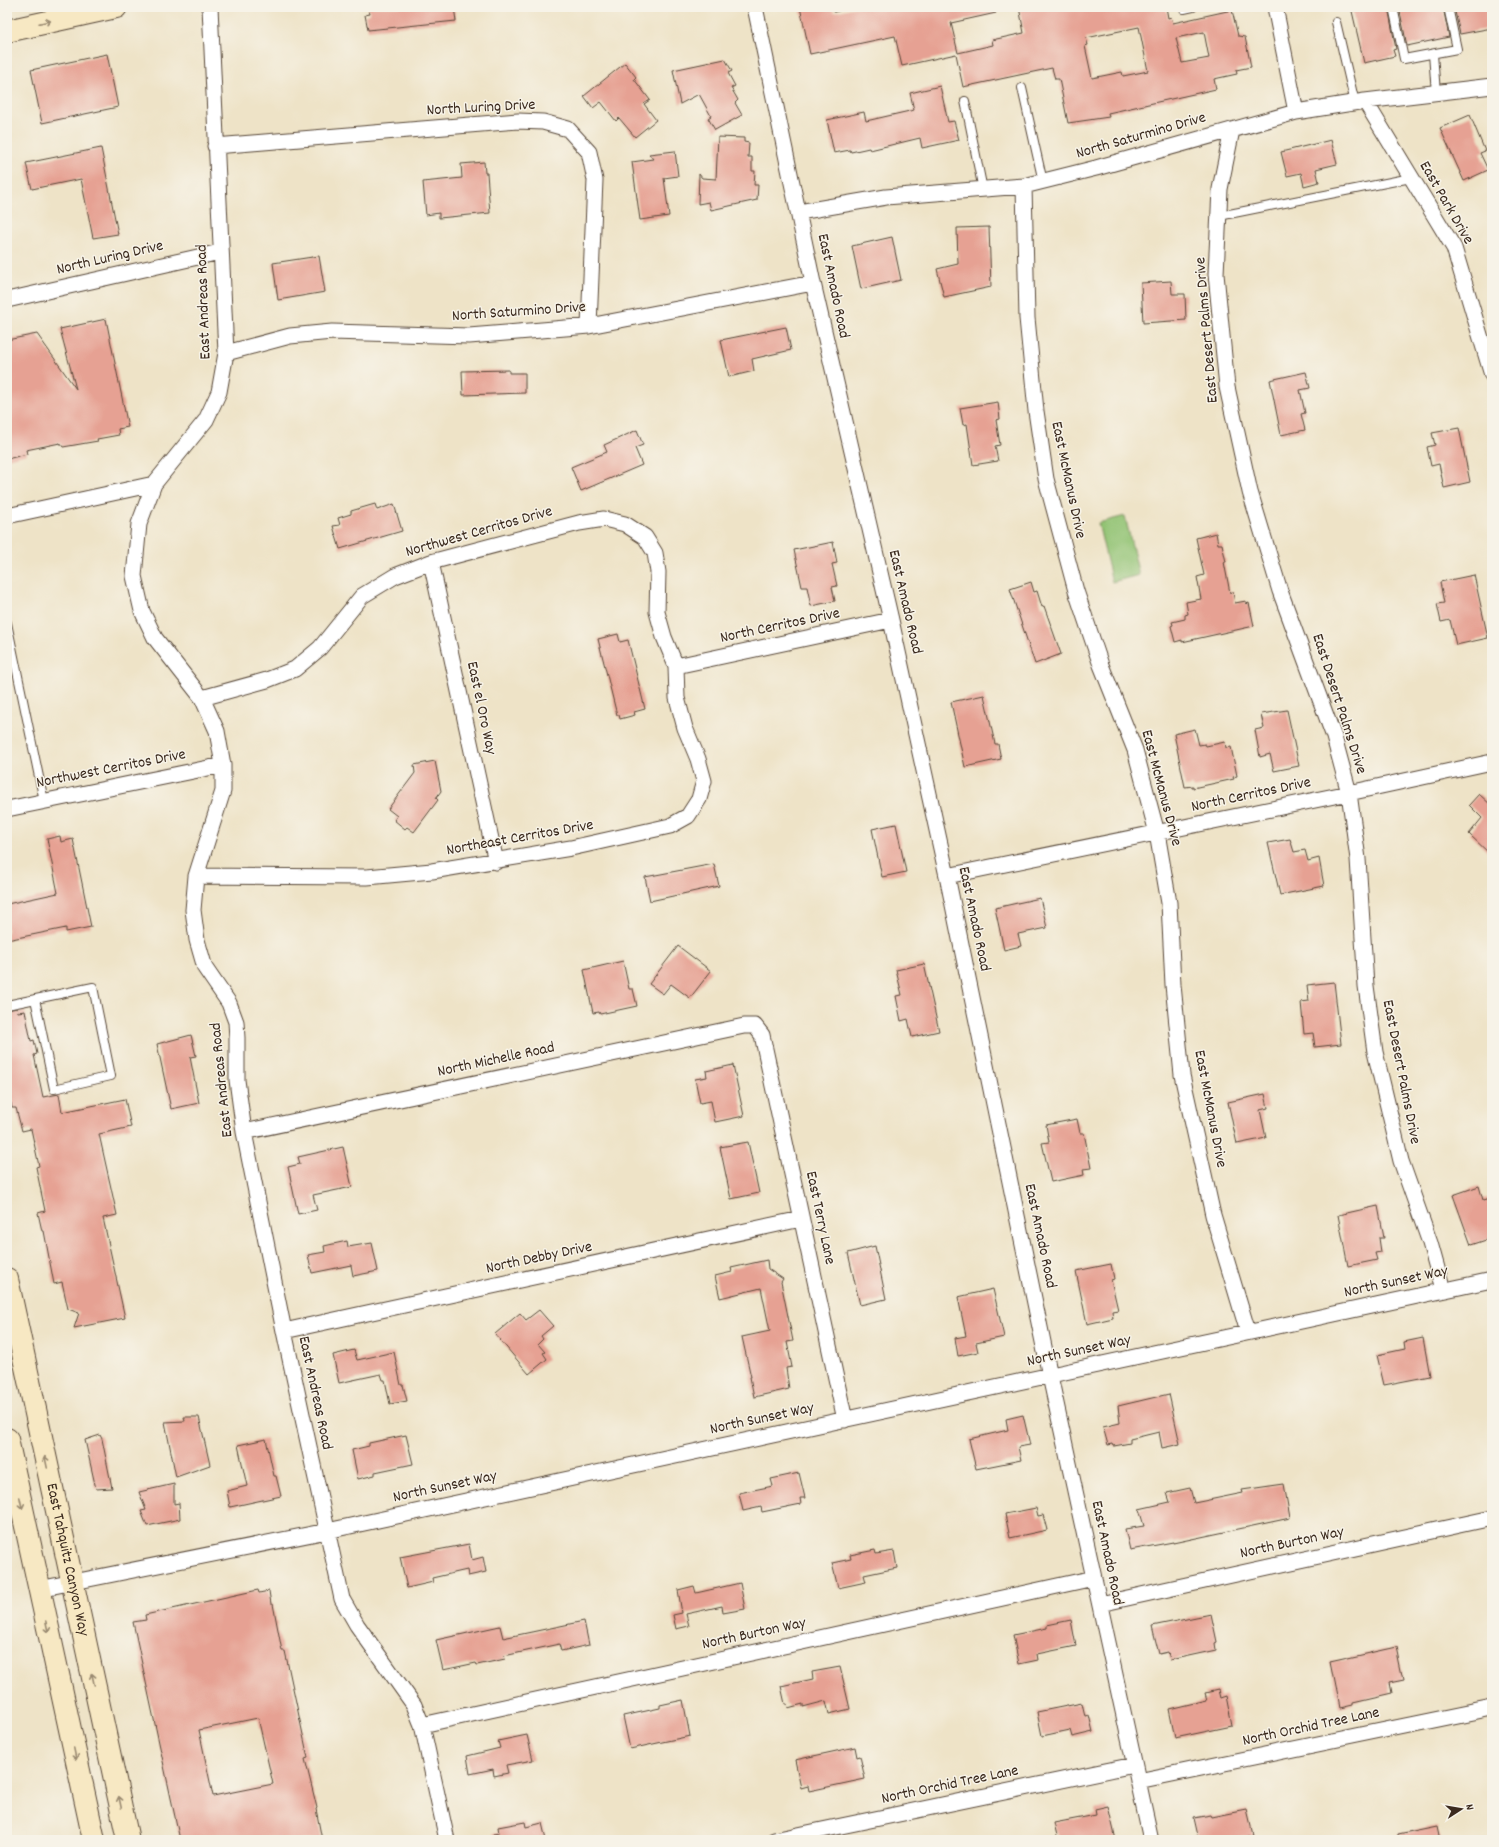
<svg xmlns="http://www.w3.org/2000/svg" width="1499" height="1847" font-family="Dekko,sans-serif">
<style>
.green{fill:#92c373;stroke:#667648}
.building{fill:#e6a193;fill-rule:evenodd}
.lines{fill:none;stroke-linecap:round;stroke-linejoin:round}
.service-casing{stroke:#564637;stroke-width:10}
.minor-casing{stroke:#564637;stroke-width:17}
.secondary-casing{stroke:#564637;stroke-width:24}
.service{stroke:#fff;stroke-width:8}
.minor{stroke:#fff;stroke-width:15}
.secondary{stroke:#f7e8c3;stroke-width:22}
.oneway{stroke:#998970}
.labels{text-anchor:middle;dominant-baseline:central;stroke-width:3;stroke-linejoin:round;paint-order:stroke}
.street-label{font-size:16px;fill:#3b2a1e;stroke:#f7f3e8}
</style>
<rect width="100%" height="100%" fill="#f7f3e8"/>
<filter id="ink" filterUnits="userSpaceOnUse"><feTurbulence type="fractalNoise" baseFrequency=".025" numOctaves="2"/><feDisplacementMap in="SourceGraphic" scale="8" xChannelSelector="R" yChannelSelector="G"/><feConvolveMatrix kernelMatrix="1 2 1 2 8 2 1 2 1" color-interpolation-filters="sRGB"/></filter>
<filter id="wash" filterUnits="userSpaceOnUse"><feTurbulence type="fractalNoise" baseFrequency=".012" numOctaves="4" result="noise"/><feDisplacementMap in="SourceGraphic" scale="16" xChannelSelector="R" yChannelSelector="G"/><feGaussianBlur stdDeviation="0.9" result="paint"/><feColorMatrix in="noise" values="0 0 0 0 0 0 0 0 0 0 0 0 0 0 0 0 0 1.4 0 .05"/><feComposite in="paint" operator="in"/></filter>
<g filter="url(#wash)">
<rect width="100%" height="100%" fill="#eee3c7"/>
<path class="green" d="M1125,516l14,59 -27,7 -14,-59z"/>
<g id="blocks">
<path class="building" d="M368,7h86l2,14 -88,9 -3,-15 5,-1z
M800,7h33l1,5 21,-5h140l1,6 -45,10 7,30 35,-8 -1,-5 32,-7 -5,-26h147l2,11 3,-1 2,6 59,-13 6,26 7,1 6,30 -15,3 1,4 -23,5 2,10 -108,24 1,4 -41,6 -9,-44h-4l-3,-11 -89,19 -7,-33 -54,12 -7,-30 -85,18zM1139,27l9,44 -25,5 -1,-4 -30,6 -7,-32 3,-1 -2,-7zM1204,32l5,26 -27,5 -6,-25z
M1351,7h37l8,42 -3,1 2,6 -31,7z
M1399,7h44l6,30 -42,9z
M1454,7h36l2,21 -32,6z
M107,54l11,53 -76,16 -11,-53z
M725,59l7,12 -4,2 7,13 -4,2 7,12 -3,3 7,12 -27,15 -7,-12 3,-2 -12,-22 -19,10 -7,-34z
M625,63l11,14 -2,2 16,21 -6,4 12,16 -21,17 -16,-19 -3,3 -15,-19 -8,6 -9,-12z
M940,86l8,36 6,-1 5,19 -37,8 -2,-10 -50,12 -1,-2 -18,4 -1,-2 -16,3 -7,-33 37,-8 2,9 48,-11 -4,-17z
M1470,115l15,36 -5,2 8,17 -24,11 -24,-53z
M718,137l26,1v4l5,1 -1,14h4v14h3l-1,14h4l-1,15 -46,10 -2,-8 -11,2 1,-30 3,4 14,1z
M1331,140l6,24 -21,5 3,13 -15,4 -3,-13 -14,3 -6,-24z
M101,148l17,86 -25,4 -12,-59 -49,10 -6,-26z
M675,151l3,25 -14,2 5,38 -29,4 -8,-58 21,-3 -4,-5z
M484,162l1,11h2l3,40 -51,5v-5l-13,2 -3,-33 39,-4 -1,-14z
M989,227l2,60 -47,10 -7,-28 21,-5 -1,-36z
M892,237l9,43 -40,9 -9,-43z
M319,256l6,36 -47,8 -5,-37z
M1171,281l1,13h13l1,26 -43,3 -2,-40z
M106,319l22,108 -10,2 1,6 -22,4 1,2 -35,6 -3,-4 -34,7 1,4 -20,5v-119l30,-6 39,55 -16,-60z
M786,327l5,23 -39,9 2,12 -25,6 -8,-37z
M509,370v3h16v20l-62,2 -1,-24z
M1306,372l4,16 -10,2 5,23 -4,1 4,16 -24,5 -11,-55z
M998,402l2,17 -4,1 4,25 -5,1 3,15 -25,4 -6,-41 -4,1 -3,-17z
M1459,428l11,54 -26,6 -5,-24 -8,2 -4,-19 8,-2 -3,-12z
M637,430l6,15 -8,3 7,17 -61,26 -10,-24 36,-15 -3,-7z
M375,504l2,6 17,-6 8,27 -62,18 -7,-23 7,-1 -2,-7 13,-4v-3z
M1216,533l2,11h4l4,18h-2l6,31 3,-1 2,11 11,-2v3l3,-1 5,23 -72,16v-2l-7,2 -4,-16 2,-1 -1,-3 13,-3v-4l3,-1 -2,-12 15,-3 -4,-22 7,-2 -8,-37z
M833,542l4,21 -5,1 5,22 -5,1 3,14 -24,5 -4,-19h-5l-8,-37z
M1474,575l14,63 -32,7 -6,-25 -9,2 -4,-18 7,-1 -4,-21z
M1031,582l3,10 3,-1 5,16 2,-1 17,48 -26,10 -25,-75z
M618,634l2,8 8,-2 17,69 -11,3 1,3 -15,4 -1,-4h-2l-19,-76z
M984,695l11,49h3l3,15 -36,8 -14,-65z
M1287,710l12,56 -25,5 -4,-17 -10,3 -5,-27 9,-2 -3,-14z
M1195,729l4,16 6,-1 1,2 19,-4 1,6 5,-1 6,29 -4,1 1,2 -41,9v-2l-8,1 -11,-53z
M435,761l6,30 -5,7 2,2 -24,32 -7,-5 -2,2 -11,-9 3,-4 -9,-7 27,-36 -1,-8z
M1479,794l13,12v50l-23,-22 13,-16 -13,-13z
M896,824l10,48 -24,5 -10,-48z
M60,836l1,6 12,-3 18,88 -25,5v-4l-59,12v-36l51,-11 -11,-54z
M1290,839l4,13 11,-2 3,11 11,-3 5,28 -44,9 -12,-52z
M714,864l5,22 -69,15 -5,-24z
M1040,898l7,30 -29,6 3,12 -17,4 -9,-42z
M678,946l33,25 -21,27 -19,-14 -8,10 -14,-10z
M623,961l6,28h4l4,17 -37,8 -1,-2 -6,1 -9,-43z
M924,964l15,67 -27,6 -4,-18 -7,2 -5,-25 6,-1 -6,-25z
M1334,982l7,62 -26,3 -2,-14 -9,1 -3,-32 8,-1 -2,-16z
M17,1008l1,4 7,-1 6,30 3,-1 3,14 -3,1 9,42 16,-3 3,18 63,-13 6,28 -32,7 18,81 -14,3 22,100 -51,10 5,-15 -11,-4 -6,-27 -8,2 -10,-53h-2l-4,-18 7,-2 -9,-44 3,-1 -8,-37 -9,2 -6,-23h-4l-1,-5 -4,1v-94z
M191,1035l5,21 -6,1 9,46 -28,6 -14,-65z
M733,1065l11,51 -29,6 -4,-21 -11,2 -5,-24 12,-2 -1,-6z
M1265,1094l3,14 -8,2 6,28 -29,6 -9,-42z
M1077,1119l3,14h4l7,35 -8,1 1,6 -33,7 -9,-39 7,-1 -3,-17z
M748,1142l11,51 -28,6 -11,-52z
M343,1147l9,40 -39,8 4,15 -19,4 -10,-47 12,-3 -2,-7z
M1479,1186l4,14 6,-2 3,11v29l-21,7 -18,-50z
M1378,1206l6,32h-5l2,14 -6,1 2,7 -29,6 -10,-51z
M347,1241l1,6 24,-4 6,28 -25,5 -2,-11 -39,8 -4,-18 17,-3 -1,-6z
M875,1246l11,53 -26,6 -12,-52z
M767,1260l1,9 15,10 -2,3 12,59 -6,1 5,25 -6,1 3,21 -35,8 -4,-20h1l-9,-40 28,-6 -9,-43 -41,10 -5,-22 17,-4 -1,-4z
M1111,1264l3,15 -3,1 7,30 -6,1 1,7 -26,6 -11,-53z
M993,1289l11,48 -28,6 2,9 -20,4 -3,-18 11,-2 -8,-39z
M539,1310l14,16 -12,10 2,3 -5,5 7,8 -2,1 4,6 -18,15 -34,-40 25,-21 6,7z
M1423,1338l7,38 -46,9 -7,-30 28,-6 -1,-7z
M354,1350l3,10 37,-8 7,33h2l4,16 -17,3 -5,-24h-2l-2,-6 -42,9 -6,-28z
M1169,1394l11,50 -18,4 -3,-16 -29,7v4l-16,3 -1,-2 -5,1 -5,-18 17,-4 -2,-17z
M1023,1415l7,30 -12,2 3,13 -45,9 -7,-30 39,-9 -2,-11z
M184,1417h15l11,48 -34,12 -11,-55 20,-1z
M100,1435l2,4 10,49 -16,1 -11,-49z
M406,1435l7,29 -38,8v3l-17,4 -6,-29 17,-4v-3z
M266,1439l8,37h2l5,20 -51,11 -3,-16 20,-5 -9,-41z
M799,1473l6,25h-5l1,6 -39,8 -1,-5 -18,4 -4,-18 34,-7 -2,-7z
M174,1484v20l5,-1 1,16 -33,7 -6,-15 5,-1 -7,-18z
M1284,1484l6,34 -117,25v-1l-43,8 -5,-21 19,-3 -5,-17 31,-7 -3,-9 23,-5 4,15 49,-10 -1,-3z
M1036,1508l2,8 5,-1 4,15 -37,8 -5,-24z
M469,1544l3,16 11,-3 3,15 -18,4 -1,-6 -35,8 1,4 -26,6 -7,-31z
M875,1550l1,4 18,-3 3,17 -33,7 2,7 -28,6 -6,-25 19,-4 -1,-4z
M740,1583l5,26 -22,4 -1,-7 -36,8 3,12 -13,3 -3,-14 9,-2 -4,-23 16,-4 2,7z
M258,1590l1,3 10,-2 2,13h2l9,47h3l23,107 -3,1 12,49 -1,1 6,31h-86v-3l-13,3h-43l-47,-218 13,-2 -1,-5zM258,1718l15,66 -60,12 -14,-66z
M1211,1614l6,28 -2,1 1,7 -46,10 -2,-8 -9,2 -7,-28z
M1071,1620l5,26 -39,8 1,6 -19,4 -6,-29 34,-7v-3z
M584,1621l5,24 -28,6 -2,-7 -55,12 1,3 -28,6 -1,-2 -33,7 -7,-30 64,-14 3,12z
M1397,1647l7,33 -15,3 2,10 -39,9v2l-13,3 -9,-45z
M840,1667l10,42 -21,5 -3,-13 -23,6v-3l-15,4 -1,-4h-2l-4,-18 32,-7 -1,-7z
M1218,1690l2,8 6,-2 6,30 -57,12 -6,-29 38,-9 -2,-7z
M683,1700l7,36 -60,13 -7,-33 37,-8v-3z
M1082,1703l3,13 4,-1 4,17 -21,5 -2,-7 -28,6 -5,-24z
M527,1735l6,25 -27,5 2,8 -14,3 -1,-7 -23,5 -3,-18 33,-8 -2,-7z
M855,1747l2,10 3,-1 5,23 -56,12 -1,-5 -7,2 -6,-28z
M1108,1806l8,34h-58l-4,-17 42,-8 -1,-6z
M1247,1810l6,25 -23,5h-32l-5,-22 18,-3 1,2z
M525,1822l1,5 16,-4 4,17h-53v-6l6,-1 -1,-6z
M1437,1826l3,14h-42v-6z"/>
</g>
</g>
<g filter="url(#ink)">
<use href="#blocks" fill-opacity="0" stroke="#564637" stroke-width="1"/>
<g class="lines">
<g class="service-casing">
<path id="service" d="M1393,7l11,52 53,-10 -9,-42
M1184,9l9,-2
M1336,22l19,81
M1433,54l3,39
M1022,88l21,94
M965,101l18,89
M1219,216l192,-38
M7,623l37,178
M7,1005l86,-18 18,89 -57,13 -19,-90"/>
</g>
<g class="minor-casing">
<path id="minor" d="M210,7l16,346 -7,39 -13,28 -52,64 -15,40 -5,52 8,35 13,27 47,60 15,33 6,34v26l-27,85 -3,34 4,30 8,28 24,35 7,19 1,16v42l7,52 40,199 58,268 15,26 57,80 8,20 25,115
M755,7l58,276 78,337 56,256 103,500 101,464
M1275,7l21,105
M1365,101l89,147 38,127
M1232,130l-12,59 -4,85 11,113 23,105 30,99 54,146 15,56 9,66 8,127 9,66 26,109 29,82 13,47
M215,146l303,-25 25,1 25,7 21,23 6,28 -6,146
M1024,186l3,132 9,93 10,68 30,112 25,74 34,85 22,83 12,70 4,82 9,90 31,140 35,117
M799,212l87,-15 138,-11 72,-18 200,-56 69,-11 127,-15
M7,300l213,-48
M226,353l64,-17 42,-4 137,4 120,-10 224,-43
M7,516l147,-32
M431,562l65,300
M676,666l215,-46
M7,809l216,-44
M196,876l171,1 65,-6 139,-23 99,-22 18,-10 11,-17 5,-18 -6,-22 -13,-31 -8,-30 -1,-32 -12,-29 -7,-25 1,-40 -3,-19 -10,-16 -20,-13 -21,-5 -25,4 -148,39 -36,14 -33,20 -42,52 -25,21 -28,11 -65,18
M947,876l402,-83 143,-31
M244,1132l500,-106h11l7,9 83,385
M284,1331l517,-112
M39,1589l288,-58 1165,-251
M1100,1604l392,-86
M422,1725l672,-147
M1138,1781l354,-73
M774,1840l360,-75"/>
</g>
<g class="secondary-casing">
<g id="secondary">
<path d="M7,31l109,-24"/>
<path id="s1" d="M7,1279l121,561"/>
<path d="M7,1439l87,401"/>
</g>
</g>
<use href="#service" class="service"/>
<use href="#minor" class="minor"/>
<use href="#secondary" class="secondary"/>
</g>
<defs><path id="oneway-shaft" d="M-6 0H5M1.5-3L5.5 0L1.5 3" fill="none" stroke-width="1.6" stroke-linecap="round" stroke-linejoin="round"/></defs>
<g class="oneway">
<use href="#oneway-shaft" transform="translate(45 22) rotate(-12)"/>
<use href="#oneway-shaft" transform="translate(46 1462) rotate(-102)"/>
<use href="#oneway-shaft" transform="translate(21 1503) rotate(78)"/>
<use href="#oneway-shaft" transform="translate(47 1627) rotate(78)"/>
<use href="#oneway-shaft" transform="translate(93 1679) rotate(-102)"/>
<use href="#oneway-shaft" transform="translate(75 1754) rotate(78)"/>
<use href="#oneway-shaft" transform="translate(120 1802) rotate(-102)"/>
</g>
</g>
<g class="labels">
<g class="street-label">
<text transform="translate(481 108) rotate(-3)">North Luring Drive</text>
<text transform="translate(1141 136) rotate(-16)">North Saturmino Drive</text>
<text transform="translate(1446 203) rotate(60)">East Park Drive</text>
<text transform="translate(110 258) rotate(-13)">North Luring Drive</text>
<text transform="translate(833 286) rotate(78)">East Amado Road</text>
<text transform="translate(204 302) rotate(-92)">East Andreas Road</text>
<text transform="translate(519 312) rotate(-4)">North Saturmino Drive</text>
<text transform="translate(1207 330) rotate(-95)">East Desert Palms Drive</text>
<text transform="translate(1068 480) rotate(78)">East McManus Drive</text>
<text transform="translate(479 532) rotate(-16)">Northwest Cerritos Drive</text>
<text transform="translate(905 602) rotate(77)">East Amado Road</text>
<text transform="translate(780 626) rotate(-12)">North Cerritos Drive</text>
<text transform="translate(1339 704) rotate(72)">East Desert Palms Drive</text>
<text transform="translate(481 708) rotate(78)">East el Oro Way</text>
<text transform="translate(111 769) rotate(-11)">Northwest Cerritos Drive</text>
<text transform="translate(1161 788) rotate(75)">East McManus Drive</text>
<text transform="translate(1251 795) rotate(-12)">North Cerritos Drive</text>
<text transform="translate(520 838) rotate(-10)">Northeast Cerritos Drive</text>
<text transform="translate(974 919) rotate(78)">East Amado Road</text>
<text transform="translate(496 1060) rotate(-12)">North Michelle Road</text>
<text transform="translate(1401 1072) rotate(79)">East Desert Palms Drive</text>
<text transform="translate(222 1080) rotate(-96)">East Andreas Road</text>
<text transform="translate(1210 1109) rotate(79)">East McManus Drive</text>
<text transform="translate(820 1218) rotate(78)">East Terry Lane</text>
<text transform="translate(1040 1236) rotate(78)">East Amado Road</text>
<text transform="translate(539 1258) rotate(-12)">North Debby Drive</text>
<text transform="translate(1396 1282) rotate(-12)">North Sunset Way</text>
<text transform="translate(1079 1351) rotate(-12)">North Sunset Way</text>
<text transform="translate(315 1393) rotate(78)">East Andreas Road</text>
<text transform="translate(762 1419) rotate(-12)">North Sunset Way</text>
<text transform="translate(445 1487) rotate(-12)">North Sunset Way</text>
<text transform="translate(1292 1543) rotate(-12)">North Burton Way</text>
<text transform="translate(1107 1553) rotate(78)">East Amado Road</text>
<text stroke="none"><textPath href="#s1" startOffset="287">East Tahquitz Canyon Way</textPath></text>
<text transform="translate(754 1634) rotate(-12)">North Burton Way</text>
<text transform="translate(1311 1727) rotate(-12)">North Orchid Tree Lane</text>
<text transform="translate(950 1785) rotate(-12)">North Orchid Tree Lane</text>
</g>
</g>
<rect width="1499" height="1847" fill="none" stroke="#f7f3e8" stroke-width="24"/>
<g transform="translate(1461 1809) rotate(78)" stroke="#f7f3e8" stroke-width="3" paint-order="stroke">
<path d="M0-3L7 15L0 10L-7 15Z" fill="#3b2a1e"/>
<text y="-6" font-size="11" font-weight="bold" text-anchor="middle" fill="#3b2a1e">N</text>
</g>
</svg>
